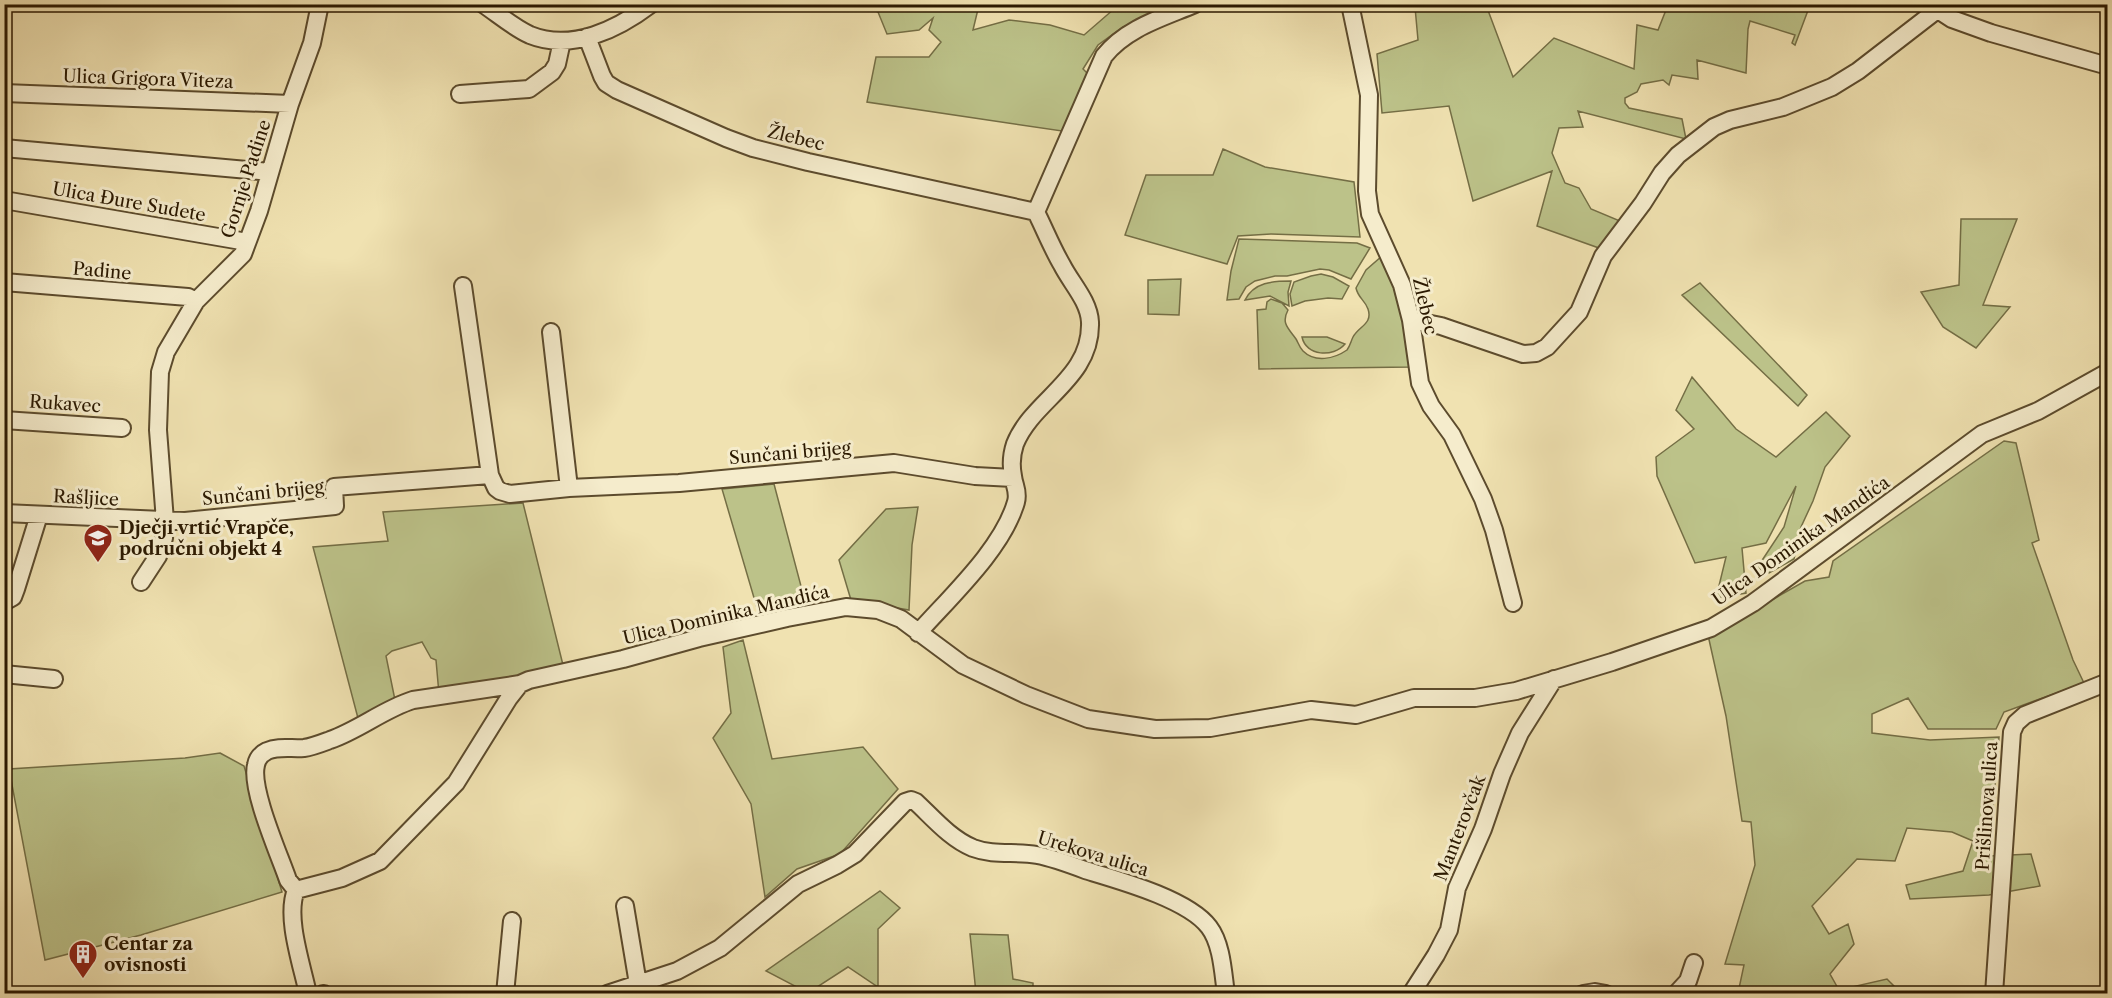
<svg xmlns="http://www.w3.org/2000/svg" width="2112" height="998" font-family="'Libre Caslon Text',serif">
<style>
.green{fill:#bcc289;stroke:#746e45;stroke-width:1.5}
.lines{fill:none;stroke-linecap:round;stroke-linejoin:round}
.minor-casing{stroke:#5c4b2d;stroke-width:20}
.minor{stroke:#f5eccc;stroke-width:16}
.labels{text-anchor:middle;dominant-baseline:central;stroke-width:6;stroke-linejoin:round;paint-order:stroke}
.street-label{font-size:18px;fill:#2b1901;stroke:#f5eccc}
.poi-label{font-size:18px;font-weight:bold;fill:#2b1901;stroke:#f5eccc;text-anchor:start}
</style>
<rect width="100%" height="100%" fill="#f0e2b1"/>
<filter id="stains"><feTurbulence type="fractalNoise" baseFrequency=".00333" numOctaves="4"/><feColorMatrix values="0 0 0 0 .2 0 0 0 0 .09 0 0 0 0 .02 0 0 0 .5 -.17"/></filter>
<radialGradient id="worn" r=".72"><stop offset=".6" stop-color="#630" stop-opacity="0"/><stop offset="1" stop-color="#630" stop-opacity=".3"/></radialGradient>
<path class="green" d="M1422,4l64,1 27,72 41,-39 80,31 3,-44 21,5 10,-25 6,2 1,-3 135,1 -15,40 -3,-2 3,-8 -45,-14 -2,8 -2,44 -49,-13 1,19 -26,-4 -3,10 -6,-5 -22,4 -4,8 -12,6v5l4,5 53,11 4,20 -108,-28 5,16 -24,1 -7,25 13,30 14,5 12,21 29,12 -21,27 -62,-22 15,-55 -79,30 -24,-95 -67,7 -5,-59 41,-14 -3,-33z
M864,5h115l-6,25 36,-10 41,5 34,10 30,-26v-4h61l-52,22 -25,18 -15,24 5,5 -26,57 -195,-29 9,-45h53l12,-15 -12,-12 4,-12 -14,12 -32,4 -9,-22z
M1223,149l42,18 89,15 6,55 -89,-3 -33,2 -11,28 -102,-29 21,-60h67z
M1961,219h56l-34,86 27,2 -34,41 -33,-21 -22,-35 38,-7z
M1239,239l118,4 13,5 -19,31 -22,-9 -9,-1 -33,7h-12l-20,5 -9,6 -7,12 -12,1 4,-29z
M1382,256l20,47 9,64 -152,2 -2,-59 9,-1 1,-7 4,-3 11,4 6,7c-7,13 0,18 8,29 2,3 3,8 7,12 12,12 31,8 44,-1 3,-4 4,-9 6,-13 6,-11 20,-13 15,-28 -3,-9 -10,-11 -12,-21l10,-18z
M1321,274l12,3 16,9 -7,13 -14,-1 -23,3 -13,5 -2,-12 4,-12 17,-6z
M1181,279l-2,36 -31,-1v-34z
M1291,281l-3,11 1,14 -19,-10 -25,4c9,-18 28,-19 46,-19z
M1700,283l107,112 -9,11 -116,-111z
M1302,337h25l18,7c-12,14 -39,12 -43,-7z
M1692,377l44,52 40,28 50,-45 24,24 -25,31 -12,34 -12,26 -7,32 -25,14 -12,-5 27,-41 12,-41 -30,57 -24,5 4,45 -30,5 10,-41 -31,6 -38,-87 -1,-19 38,-28 -18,-19z
M2004,441l12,2 23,97 -7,3 41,117 11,23 -80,29 -8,17h-68l-20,-31 -36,16v19l58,7 69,-3 -10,119 42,-2 9,32 -51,9 -79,4 -4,-14 57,-14 10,-30 -21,-9 -45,-4 -12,33 -38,-2 -45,47 17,28 19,-10 6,20 -24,30 9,16 48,-11 14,14h-163l6,-28 -19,-1 30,-99 -4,-43 -9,-1 -16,-105 -20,-90 17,2 82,-47 24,-4 4,-16z
M774,484l32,121 -49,3 -35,-119z
M523,503l40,162 -59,19 -65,10 -3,-34 -5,-2 -9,-16 -30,9 -6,5 9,44 -36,22 -46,-175 75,-6 -5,-29z
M918,507l-6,38 -3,65 -58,-10 -12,-40 47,-51z
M743,640l29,119 91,-12 35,42 -58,65 -43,15 -32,28 -14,-93 -38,-66 18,-25 -8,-66z
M220,753l24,13 38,126 -141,43 -96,25 -36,-191 176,-11z
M880,891l20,17 -22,21v58l-30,-20 -40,26 -42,-22z
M970,934l38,1 5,44 20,4v10h-57z"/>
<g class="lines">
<g class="minor-casing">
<path id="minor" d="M483,4c15,10 31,24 47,31 42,17 88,-6 121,-31
M1350,4l19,91 -2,96 3,23 32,71 9,35 9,63 11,23 21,29 31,64 11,31 19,73
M1929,4l23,15 39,14 117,33
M587,37l15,39 4,7 11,7 109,48 27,10 55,14 228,50
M4,93l286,11
M460,94l69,-5 23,-17 5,-8 5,-23
M4,148l266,24
M4,200l243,42
M4,282l184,15 8,4
M463,286l27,189
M1411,320l30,6 82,28 13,-1 11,-6 32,-35 24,-56 40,-53 19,-30 16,-18 36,-28 16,-7 53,-13 49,-20 26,-16 79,-61
M551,332l18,156
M4,420l118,8
M4,513l181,8 150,-15 -1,-19 156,-12 6,13 4,3 10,3 59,-6 110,-5 215,-20 81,13 38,2
M141,582l17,-26 6,-18 1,-17 -7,-91 2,-58 6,-20 30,-51 47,-47 16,-43 31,-107 22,-61 8,-39
M4,602l9,-5 3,-8 23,-74
M918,633c33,-37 85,-85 98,-131 3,-11 -2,-16 -3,-26 -2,-10 -1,-23 2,-32 18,-45 77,-65 75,-122 -1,-21 -19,-39 -28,-57 -10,-17 -17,-35 -26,-53l68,-156c22,-28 58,-38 91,-52
M4,674l50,5
M296,890l-8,-10c-9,-26 -38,-91 -32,-115 1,-6 5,-11 11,-14 11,-5 25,-2 37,-3 8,-1 18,-5 26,-8 29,-10 54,-31 83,-40l107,-16
M625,906l13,78
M308,994c-6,-29 -23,-77 -12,-104l46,-12 38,-17 76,-78 53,-85 11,-14 9,-4 94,-21 76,-21 88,-20 59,-11 32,3 23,9 62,46 63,30 62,24 67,10 55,-1 101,-18 45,5 58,-17h61l41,-7 96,-29 99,-34 42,-25 229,-169 56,-23 70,-39
M323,994h1
M505,994l7,-73
M607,994l70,-23 43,-23 78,-64 39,-19 18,-11 50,-52 6,-2 5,2c18,17 35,37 57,46 21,8 42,3 64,7 16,3 32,9 48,15 33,10 103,29 124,57 13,17 14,46 17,67
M1411,994l25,-39 13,-25 8,-42 26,-59 19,-55 18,-41 34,-54
M1583,994l12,-2 11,2
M1676,994l12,-13 6,-18
M1994,994l18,-262 4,-9 9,-8 83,-33"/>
</g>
<use href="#minor" class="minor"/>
</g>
<defs>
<g id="school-pin" transform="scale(1.5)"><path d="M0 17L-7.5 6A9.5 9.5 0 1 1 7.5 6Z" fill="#8f2418" stroke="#f5eccc"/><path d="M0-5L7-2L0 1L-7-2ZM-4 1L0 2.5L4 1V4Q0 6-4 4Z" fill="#fff"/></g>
<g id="building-pin" transform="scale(1.5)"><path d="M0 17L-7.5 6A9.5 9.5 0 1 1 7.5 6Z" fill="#8f2418" stroke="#f5eccc"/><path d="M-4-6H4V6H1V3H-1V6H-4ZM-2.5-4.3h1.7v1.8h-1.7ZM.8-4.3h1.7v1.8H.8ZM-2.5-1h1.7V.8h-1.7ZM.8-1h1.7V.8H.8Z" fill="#fff"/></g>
</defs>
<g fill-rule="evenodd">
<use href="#school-pin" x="98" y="538"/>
<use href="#building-pin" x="83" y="954"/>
</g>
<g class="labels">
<g class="street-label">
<text transform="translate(148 79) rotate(2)">Ulica Grigora Viteza</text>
<text transform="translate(796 138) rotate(14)">Žlebec</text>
<text transform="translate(246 179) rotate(-72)">Gornje Padine</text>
<text transform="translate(129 202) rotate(10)">Ulica Đure Sudete</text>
<text transform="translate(102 271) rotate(5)">Padine</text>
<text transform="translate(1425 306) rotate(77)">Žlebec</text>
<text transform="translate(65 404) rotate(4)">Rukavec</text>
<text transform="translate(790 453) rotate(-5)">Sunčani brijeg</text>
<text transform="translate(263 493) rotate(-6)">Sunčani brijeg</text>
<text transform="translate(86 498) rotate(3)">Rašljice</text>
<text transform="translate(1801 541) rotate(-35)">Ulica Dominika Mandića</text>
<text transform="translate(726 615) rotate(-13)">Ulica Dominika Mandića</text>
<text transform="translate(1987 806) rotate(-86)">Prišlinova ulica</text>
<text transform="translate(1460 828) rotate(-69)">Manterovčak</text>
<text transform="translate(1093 854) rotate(17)">Urekova ulica</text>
</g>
<g class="poi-label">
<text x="119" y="528">Dječji vrtić Vrapče,<tspan x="119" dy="21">područni objekt 4</tspan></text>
<text x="104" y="944">Centar za<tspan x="104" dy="21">ovisnosti</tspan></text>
</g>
</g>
<rect width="2112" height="998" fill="none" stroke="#f0e2b1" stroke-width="24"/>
<rect x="6" y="6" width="2100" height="986" fill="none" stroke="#2b1901" stroke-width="3"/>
<rect x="12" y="12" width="2088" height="974" fill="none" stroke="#2b1901" stroke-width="1.5"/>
<rect width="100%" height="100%" filter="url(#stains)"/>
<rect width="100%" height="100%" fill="url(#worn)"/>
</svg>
